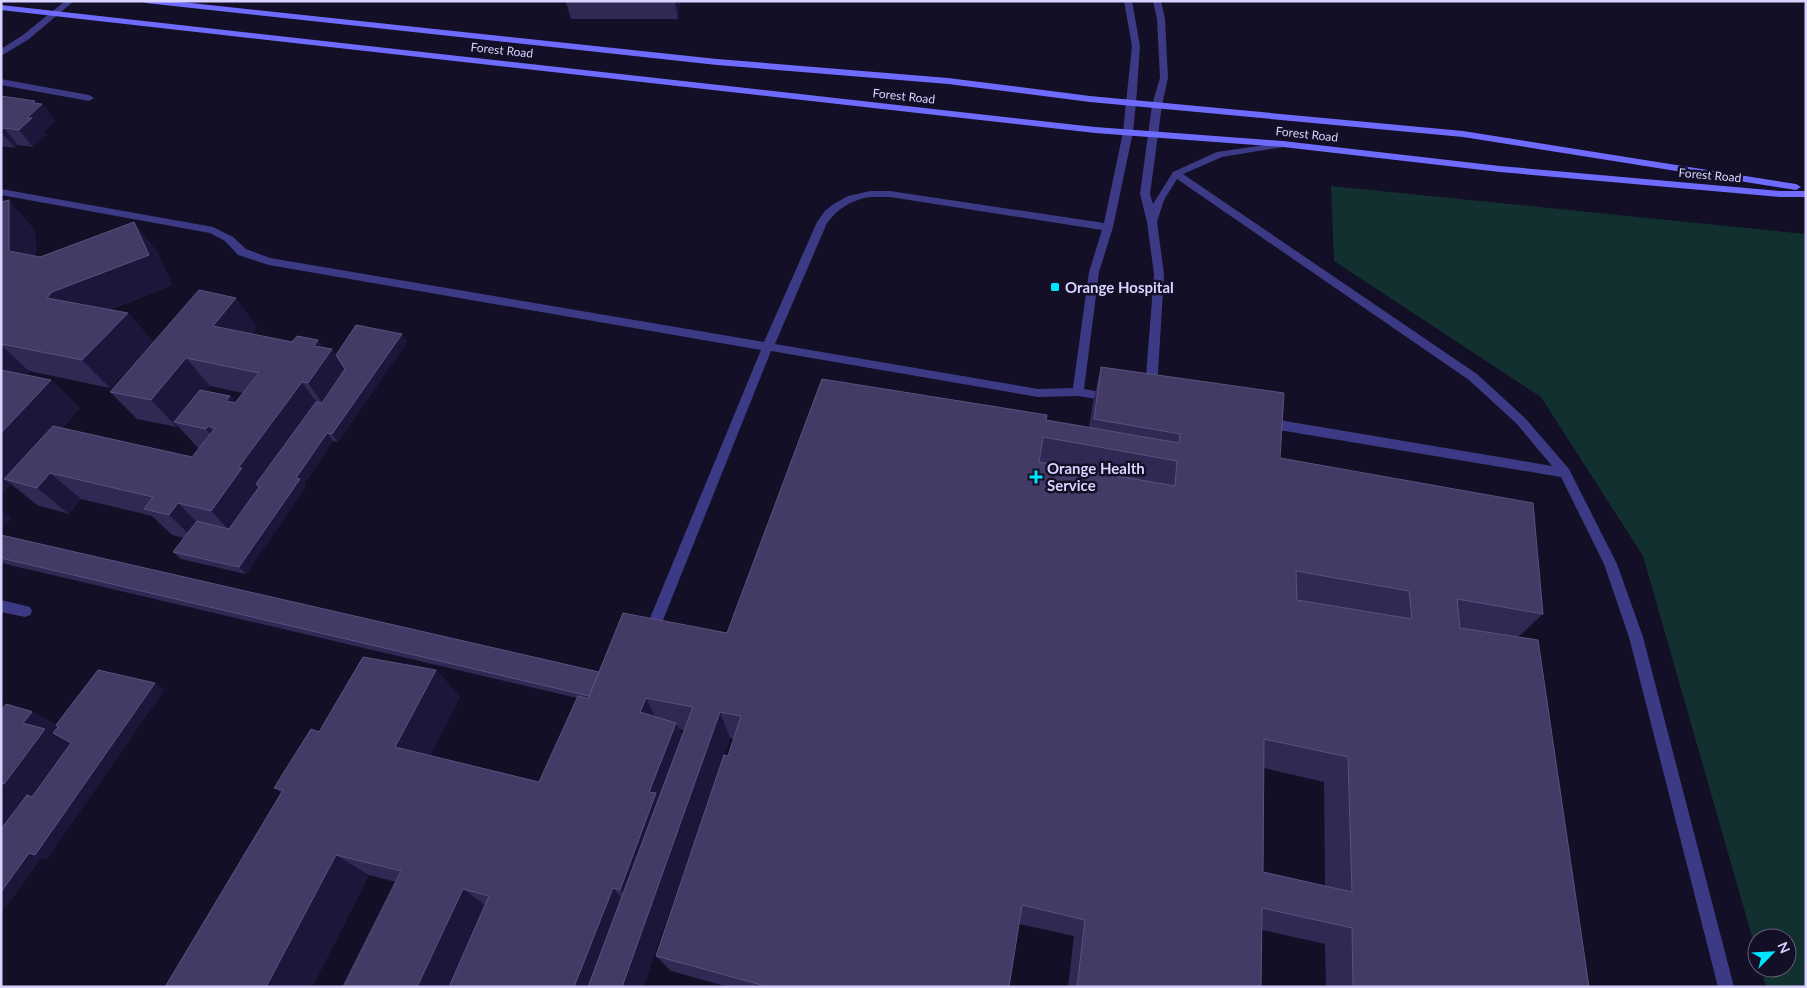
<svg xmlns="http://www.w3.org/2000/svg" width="1807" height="988" font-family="Lato,sans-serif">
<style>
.green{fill:#12302f}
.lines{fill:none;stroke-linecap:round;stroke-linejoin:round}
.lane{fill:#3d3a85;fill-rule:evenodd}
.street{fill:#3d3a85;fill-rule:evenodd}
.secondary{fill:#6f6bff;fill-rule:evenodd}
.wall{fill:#312854;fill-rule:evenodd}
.shaded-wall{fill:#1d163a}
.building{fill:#433a66;stroke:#5a527e;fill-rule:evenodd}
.poi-dot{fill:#00e5ff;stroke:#130f26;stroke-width:2}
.labels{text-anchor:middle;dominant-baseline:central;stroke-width:5;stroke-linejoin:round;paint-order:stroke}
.far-street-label{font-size:12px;fill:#d9d4ff;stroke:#130f26}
.poi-label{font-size:15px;font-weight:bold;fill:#d9d4ff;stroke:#130f26;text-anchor:start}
</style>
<rect width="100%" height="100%" fill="#130f26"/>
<path class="green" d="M1331,186l475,48v753h-40l-5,-19h26v-30h-30v16l-114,-398 -102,-159 -207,-136z"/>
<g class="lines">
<path class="lane" d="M65,1h9l-45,38 -28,17v-7l22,-14z
M1,79l88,16 5,3 -5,3 -88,-16z
M1131,100l5,3 -3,29 -20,95 -14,45 -15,117 29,5 2,3 -2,3 -4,1 -31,-5 -40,1 -267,-46 -114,284 -2,4 -5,2 -5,-2 -2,-4 118,-285 -492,-85 -31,-10 -13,-14 -15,-8 -209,-38v-6l212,38 20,10 13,12 24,9 494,84 53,-120 8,-11 7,-6 16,-9 22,-5h20l214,32 19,-91 3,-29zM870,197h20l212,33 -13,42 -16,116 -35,1 -263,-45 52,-121c11,-15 25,-23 43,-26z
M1157,102l5,3 -12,89 3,10 20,-32 44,-20 69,-10v4l-3,1 -61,10 -39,17 294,200 48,44 44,51 48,95 26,73 91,350h-16l-89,-350 -25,-73 -43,-87 -294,-49 -4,-2 -2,-3 2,-3 4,-2 285,48 -35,-42 -48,-44 -292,-201 -13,21 -7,22 7,52 -7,115 -6,4 -4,-1 -2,-3 9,-115 -7,-52 -7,-28 12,-89z
M1,600l29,7 2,4 -2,4 -5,2 -24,-5z"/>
<path class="street" d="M1124,1h8l8,45 -4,57 -5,3 -5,-3 6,-57z
M1153,1h8l4,18 3,59 -6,27 -5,3 -5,-3 8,-27 -3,-59z"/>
<path class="secondary" d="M142,1h30l545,58 231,19 142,18 373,35 333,53 5,3 -5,3 -333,-53 -373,-35 -142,-18 -231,-19 -571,-62z
M1,5l1094,122 188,14 217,25 280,25h26v6h-26l-280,-25 -217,-25 -188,-14 -1094,-123z"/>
</g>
<path class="wall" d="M567,1h113l-2,18h-107l-5,-17z
M1,96l34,5 3,3h4l13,17 -12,11 3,3 -13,12 -15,-2 -3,3 -14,-2z
M1,202l34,28 1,26 4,1 117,-6 15,34 -63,25 19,3 25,29 -43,46 -81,-17 -3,4 25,5 29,28 -18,20 130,29 7,-8 -21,-23 -1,1 -40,-8 -27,-27 147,-65 -5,7 80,15 4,6 71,-13 -69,100 -5,-1 -29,43 2,2 -60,88 -65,-15 -8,-7 11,-14 -12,-3 -20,-19 -71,-17 -12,15 -32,-9 -26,-21 -10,10zM210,386l33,7 -7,9 -6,-6 -24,-5z
M1101,367l179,91 263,156 -25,23 71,350h-263l-1,-43 -63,-14 -1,57h-193l6,-51 -55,-12 -10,63h-280l-58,-16 -15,-15 67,-198 -80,229h-300l53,-105 -27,-7 -57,112h-147l117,-194 -8,-5 45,-56 117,-62 24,27 -30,59 109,26 38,-84 -576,-135v-28l598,137 128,-39 319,-213 43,7 4,-25zM679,729l5,1 -2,5zM730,738l4,1 -6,17 -4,-1zM1264,768l60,14 1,104 -62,-14z
M164,690l-118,170 -5,-2 -40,55v-203l29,1 26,14z"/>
<path class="shaded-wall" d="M675,1h5l-2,18 -3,-17z
M35,101l5,5 2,-2 13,17 -12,11 3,3 -13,12 -14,-17 8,-12 6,-15z
M4,128l14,17 -3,3 -14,-16v-1z
M9,200l26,30 2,50 -28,-29z
M134,222l23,29 15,34 -93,36 -32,-23 5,-6z
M236,298l21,29 -22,28 -22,-29z
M128,313l25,29 -43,46 -28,-28z
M402,334l5,8 -69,100 -6,-8z
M318,340l10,14 4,-5 18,29 -22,33 -20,-28 6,-37z
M1,345l28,26 -21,22 -7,-6z
M186,358l24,28 -30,37 -6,-1 4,4 -1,1 -26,-27z
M51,380l29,28 -67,73 -9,-2 7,5 -10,10v-61z
M302,382l20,28 -86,127 -25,-26 27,-43z
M230,396l23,27 -27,-22z
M208,426l24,27 -2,3 -24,-27z
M327,433l6,8 -29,43 2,2 -60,88 -7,-7 57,-89z
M50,473l31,26 -12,15 -32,-26z
M178,503l26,26 -8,12 -27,-26z
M1,510l10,8 -10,11z
M436,670l24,27 -38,75 -27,-25z
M155,683l9,7 -118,170 -5,-2 -40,55v-21z
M646,698l13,27 -19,-13z
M30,711l38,21 14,17 -39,53 -39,-18 19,-61z
M720,712l10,26 -87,249h-21z
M676,723l12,25 -51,160 -17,-18 29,-98z
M1,783l37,17 -37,50z
M336,855l33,20 -57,112h-46z
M613,888l17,19 -31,80h-25z
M463,889l25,18 -36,80h-35z"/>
<path class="building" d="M567,1h108v1h-109z
M1,96l34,5 -2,2 9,1 -15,14h5l-13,12 -15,-2 -3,3z
M9,200v51l31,6 94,-35 15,33 -97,37 -5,6 81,15 -46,47 -81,-16v-142z
M199,290l37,8 -23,28 79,16 5,-6 21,4 -4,6 18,3 -24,34 -6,-1 -64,86h4l-31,43 -33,-8 -9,12 -25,-6 9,-12 -103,-24 -13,15 -33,-9 49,-53 139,31 23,-29 -7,-2 -2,3 -32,-7 26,-32 30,6 -4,5 9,2 24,-30 -73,-15 -35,42 -41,-8z
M356,325l46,9 -70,100 -5,-1 -31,45 4,1 -61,88 -66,-15 24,-31 32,8 30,-42 -3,-3 60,-82 6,1 23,-34 -9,-14z
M1101,367l183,26 -4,65 253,45 10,111 -86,-15 3,29 78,12 51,347h-236l-1,-59 -90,-20 -1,79h-184l8,-67 -63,-15 -13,82h-240l-113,-31 68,-201 4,1 13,-40 -21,-4 -98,275h-34l105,-280 -47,-9 -6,14 36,11 -27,69 7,1 -36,97 -7,-2 -39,99h-125l40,-91 -26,-7 -46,98h-74l58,-116 -65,-16 -70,132h-101l118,-197 -9,-2 37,-59 8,3 44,-75 73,13 -41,77 144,35 39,-86 10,3 35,-86 104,20 95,-254 225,36 -1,5 133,23 1,-9 -86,-15zM1043,437l134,24 -2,25 -136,-24zM1296,571l113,20 3,28 -115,-19zM1264,739l84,18 4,135 -89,-20z
M1,370l50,10 -50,53z
M1,535l598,137 -10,24 -588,-138z
M98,670l57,13 -120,172 -6,-2 -28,39v-63l26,-34 5,2 39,-54 -18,-10 5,-6 -2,-2z
M6,704l24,7 2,1 -9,11 22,6 -41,55 -3,-1v-73z"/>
<g class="poi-dot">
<rect x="1050" y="282" width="10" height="10" rx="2.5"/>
<path d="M1033.5 469.5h5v5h5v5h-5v5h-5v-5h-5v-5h5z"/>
</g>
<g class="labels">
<g class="far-street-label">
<text transform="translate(502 50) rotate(6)">Forest Road</text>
<text transform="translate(904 96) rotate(6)">Forest Road</text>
<text transform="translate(1307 134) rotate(6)">Forest Road</text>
<text transform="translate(1710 175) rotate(5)">Forest Road</text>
</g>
<g class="poi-label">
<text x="1065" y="287">Orange Hospital</text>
<text x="1047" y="468">Orange Health<tspan x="1047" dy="17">Service</tspan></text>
</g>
</g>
<rect width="1807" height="988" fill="none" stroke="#d9d4ff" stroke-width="5"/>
<g transform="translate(1772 953) rotate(66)"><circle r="24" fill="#130f26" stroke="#625e7d"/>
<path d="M0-4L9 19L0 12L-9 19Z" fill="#00e5ff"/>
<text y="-8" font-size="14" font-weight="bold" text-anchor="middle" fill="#d9d4ff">N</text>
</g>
</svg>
